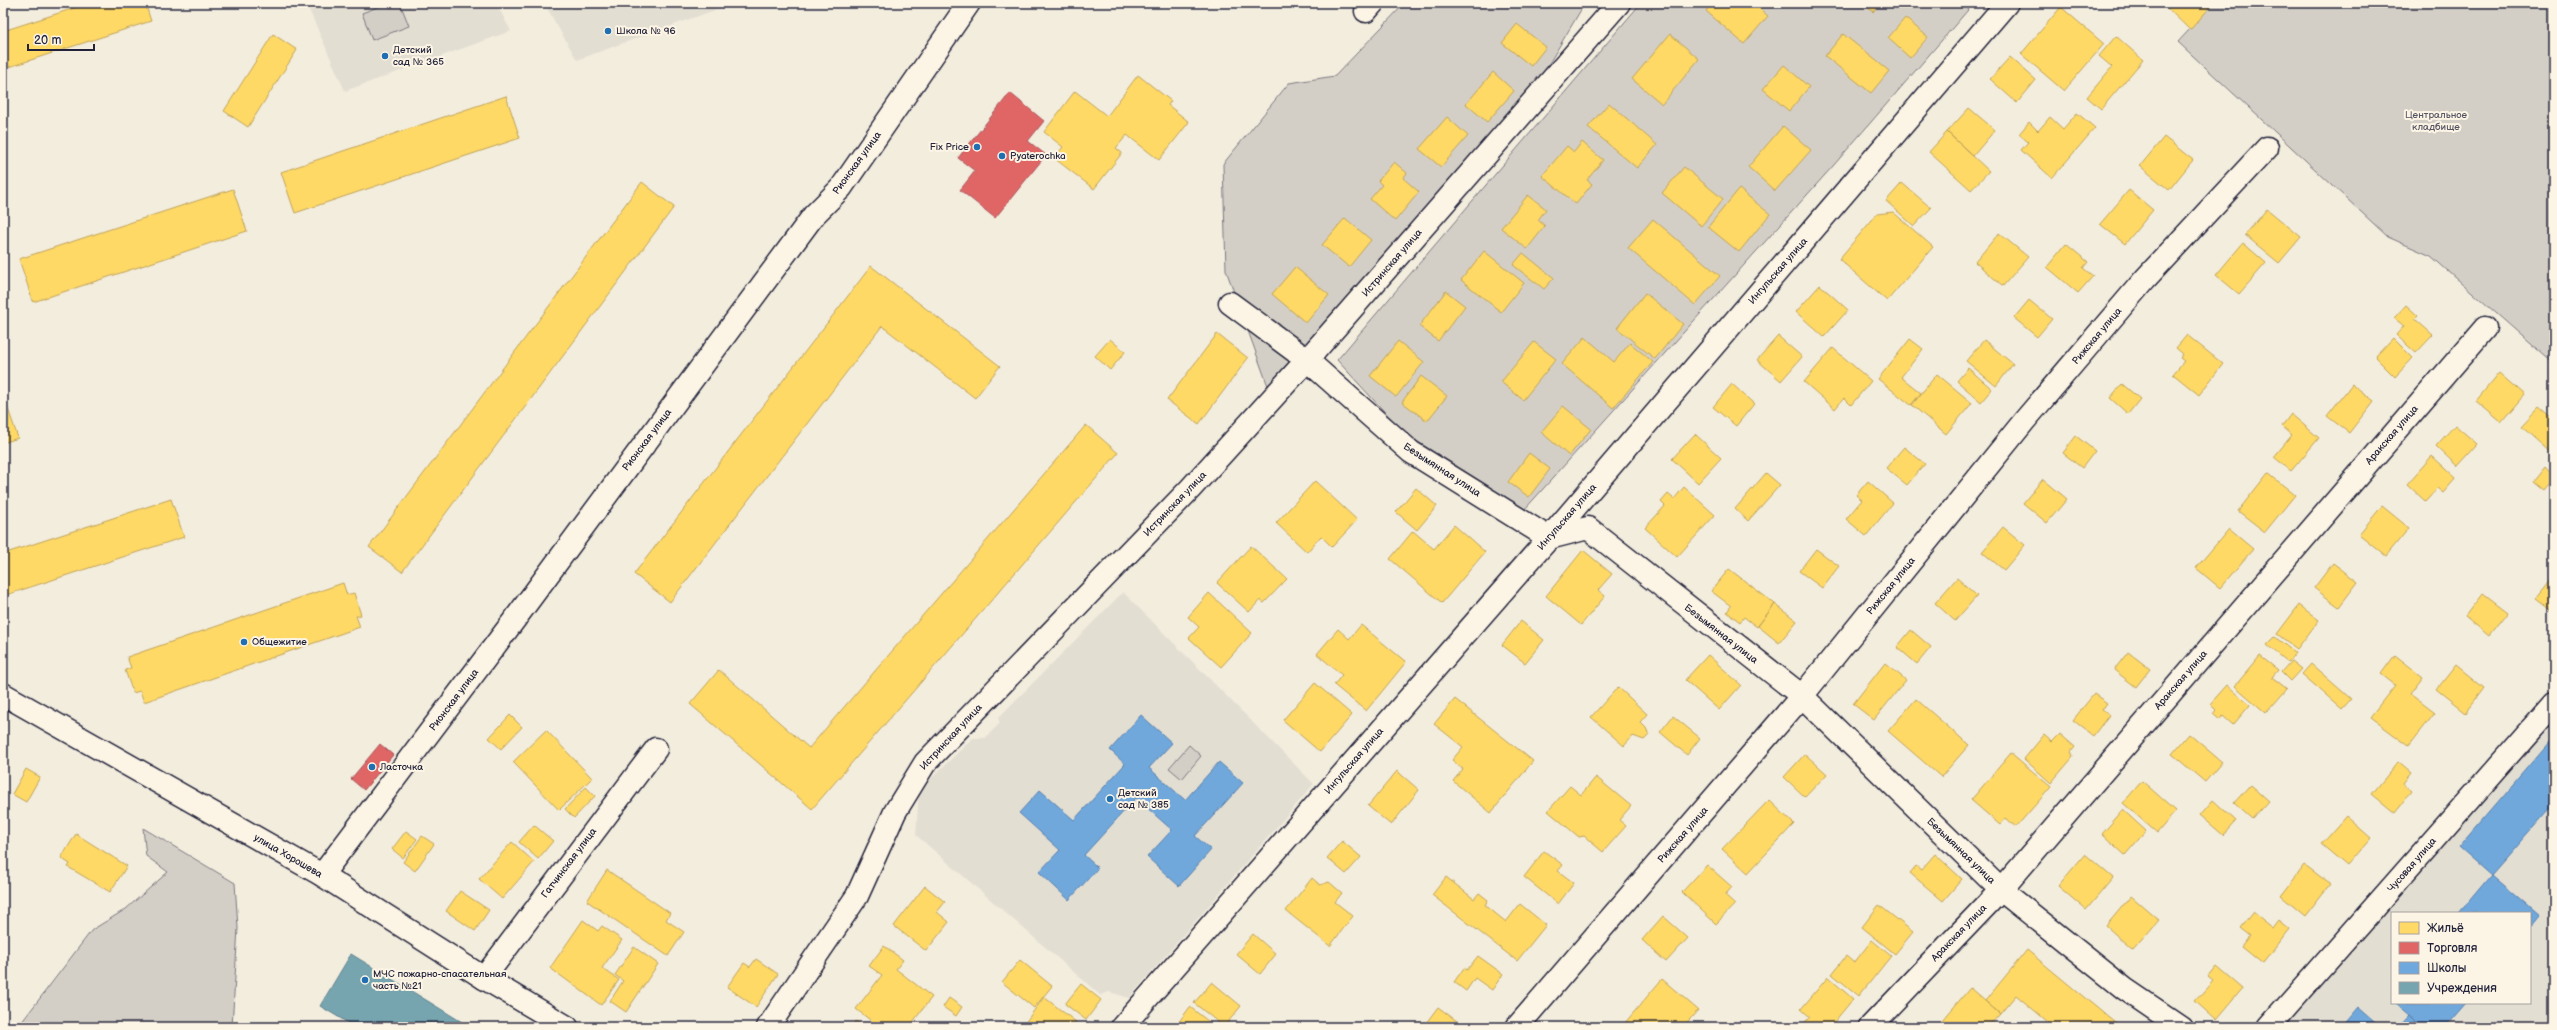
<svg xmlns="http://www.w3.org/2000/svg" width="2557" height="1030" font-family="'Balsamiq Sans',sans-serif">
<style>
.built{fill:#e3ded2;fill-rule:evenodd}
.green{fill:#d4cfc6;stroke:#7b7880}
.homes{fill:#ffd966;stroke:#bda259}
.shops{fill:#e06666;stroke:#a75259}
.schools{fill:#6fa8dc;stroke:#5880ac}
.public{fill:#76a5af;stroke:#5d7e8c}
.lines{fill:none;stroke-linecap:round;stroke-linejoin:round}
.minor-casing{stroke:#22223b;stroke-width:25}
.major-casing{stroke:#22223b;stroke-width:25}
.minor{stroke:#fcf5e5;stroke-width:22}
.major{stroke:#fcf5e5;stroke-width:22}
.poi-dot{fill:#1f6fb2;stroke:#fcf5e5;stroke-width:1.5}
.labels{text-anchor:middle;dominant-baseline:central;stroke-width:4;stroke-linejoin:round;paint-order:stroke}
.poi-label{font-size:10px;fill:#22223b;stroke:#fcf5e5;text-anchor:start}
.park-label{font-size:10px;fill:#575665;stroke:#fcf5e5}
.street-label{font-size:10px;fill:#22223b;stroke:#fcf5e5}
</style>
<rect width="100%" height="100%" fill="#f3edde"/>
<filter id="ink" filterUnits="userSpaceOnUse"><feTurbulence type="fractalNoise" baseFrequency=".025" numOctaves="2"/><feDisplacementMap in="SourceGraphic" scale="8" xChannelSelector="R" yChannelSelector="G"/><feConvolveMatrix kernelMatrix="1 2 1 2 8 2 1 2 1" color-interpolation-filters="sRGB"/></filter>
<g filter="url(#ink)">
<path class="built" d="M306,3h190l15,28 -166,60z
M544,3h190l-157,57z
M1123,592l191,192 -185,214 -20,-6 -9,3 -184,-160 3,-45 54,-52h12l15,-15 -2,-5z
M2554,714v313h-288zM2392,913h138v90h-138z"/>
<path class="green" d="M388,3h12l9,23 -37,14 -10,-27z
M1405,3h180l-44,74 -273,309 -42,-116 -3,-106 66,-81 46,-7z
M1641,3h333l-141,163 -308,343 -121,-76 -67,-73z
M2214,3h340v361l-123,-108 -43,-19 -210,-195z
M1189,745l12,11 -19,23 -13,-11z
M143,828l92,55 3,45 -6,99h-214l74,-97 34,-21 42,-37 -22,-16z"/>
<path class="homes" d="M90,3h55l6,18 -148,48v-38z
M1712,3h41l15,13 -24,28 -38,-33z
M1863,3h17l-7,9z
M2162,3h52l-24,27z
M2061,7l43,37 -40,47 -43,-37z
M1905,18l23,19 -18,21 -22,-20z
M1517,24l29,23 -15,19 -29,-23z
M273,34l24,16 -49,77 -24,-16z
M1670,34l29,25 -37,45 -30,-25z
M1843,34l46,37 -18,22 -46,-37z
M2116,36l27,24 -42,49 -14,-12 25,-30 -13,-11z
M2010,57l26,23 -19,23 -27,-24z
M1784,65l25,22 -20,24 -26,-22z
M1493,72l21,19 -27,31 -21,-18z
M1138,75l33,26 -3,4 21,17 -30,38 -32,-25 -11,13 6,5 -28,36 -40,-31 9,-11 -19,-15 31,-41 32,25z
M506,96l14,42 -225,75 -14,-41z
M1609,103l48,42 -20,23 -49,-41z
M1969,108l26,22 -22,26 -26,-24z
M2077,113l18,15 -43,50 -31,-28 7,-8 -9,-8 10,-12 9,9 12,-14 13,12z
M1447,117l21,19 -27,31 -22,-18z
M1783,126l28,24 -36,41 -27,-24z
M1947,132l42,39 -18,19 -42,-38z
M2164,137l29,23 -24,30 -29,-24z
M1582,142l21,18 -16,20 5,4 -16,20 -34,-28 25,-30 7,6z
M1394,162l13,11 -4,5 16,14 -24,29 -25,-22 12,-14 -4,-4z
M1684,167l39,32 -22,27 -39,-33z
M642,182l32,25 -272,365 -33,-25z
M1902,183l29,25 -17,18 -28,-25z
M233,189l14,42 -214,71 -14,-43z
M1739,189l31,25 -31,38 -31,-25z
M2129,190l24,20 -28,34 -25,-20z
M1528,195l18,14 -8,11 7,6 -18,23 -26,-21z
M2267,209l34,28 -22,26 -34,-28z
M1893,212l40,35 -46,54 -48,-42 38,-45z
M1345,218l26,22 -22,27 -27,-22z
M1653,219l67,57 -25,29 -67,-57z
M1999,233l29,24 -25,29 -28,-24z
M2243,243l23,20 -27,31 -23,-19z
M2066,244l22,18 -5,6 10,8 -15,17 -31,-26z
M1484,251l40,32 -23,29 -40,-32z
M1523,253l31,25 -10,11 -31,-24z
M871,266l129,100 -25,32 -93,-72 -212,276 -36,-28z
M1295,267l34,28 -23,28 -34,-29z
M1820,285l28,25 -24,27 -28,-25z
M1446,291l19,15 -27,35 -19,-15z
M1645,293l38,31 -28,35 -38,-31z
M2029,300l23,19 -15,18 -23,-19z
M2406,305l12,11 -3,3 18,16 -17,18 -20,-18 8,-9 -10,-8z
M1217,334l31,24 -49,66 -32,-24z
M2187,335l36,29 -24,31 -26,-21 11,-13 -4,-3 3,-4 -7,-6z
M1778,336l24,21 -21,24 -24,-21z
M1585,337l29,25 16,-19 23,19 -40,46 -51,-44z
M2393,338l20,20 -18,19 -20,-20z
M1110,339l15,13 -15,18 -15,-14z
M1910,339l13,10 -22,28 20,16 -10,12 -33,-26z
M1984,340l29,24 -17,22 -30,-25z
M1398,341l26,21 -28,35 -26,-21z
M1534,342l22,17 -33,41 -22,-18z
M1833,348l38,33 -20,24 -7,-7 -9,11 -31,-27z
M1968,368l24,21 -11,13 -24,-21z
M2499,373l25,22 -23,27 -25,-21z
M1937,374l35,29 -26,31 -34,-29z
M1421,376l26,20 -20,25 -25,-19z
M1732,384l22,20 -18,22 -23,-19z
M2122,384l18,15 -12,15 -18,-16z
M2352,384l22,17 -25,32 -22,-17z
M5,400l13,38 -15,5v-42z
M1563,406l28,23 -22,27 -28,-24z
M2539,408l15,13v34l-32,-29z
M2291,414l28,24 -28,33 -17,-14 18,-22 -10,-9z
M1086,425l32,28 -306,356 -122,-105 29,-34 90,78z
M2455,425l22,19 -20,22 -21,-20z
M1695,434l26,24 -23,25 -26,-24z
M2076,436l19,15 -13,17 -19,-15z
M1904,447l21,17 -18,21 -21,-17z
M1529,453l21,16 -21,28 -21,-15z
M2432,456l24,22 -13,15 -6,-5 -12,13 -18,-17z
M2544,467l10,11 -11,13 -11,-9z
M1766,473l14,12 -32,36 -13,-12z
M2268,473l27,22 -30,37 -27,-21z
M2043,479l24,20 -20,24 -24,-20z
M1315,481l42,39 -25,27 -11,-11 -14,16 -31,-29z
M1868,481l25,22 -27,33 -20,-17 16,-19 -6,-5z
M1684,487l31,28 -38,42 -32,-29 20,-22 -4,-4 7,-8 6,5z
M1416,488l21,18 -20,24 -21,-18z
M171,499l13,38 -181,59v-42z
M2382,506l27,22 -23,28 -27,-22z
M1454,525l31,27 -43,51 -52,-44 23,-28 21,18z
M2003,527l22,18 -21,25 -22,-18z
M2229,529l24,20 -33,39 -24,-20z
M1251,546l36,33 -23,24 -4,-3 -11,12 -32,-29z
M1816,549l23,17 -17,22 -23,-17z
M1583,550l29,24 -14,16 7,6 -24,29 -35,-29z
M2333,563l25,19 -19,25 -25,-19z
M1729,569l46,35 -18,23 -13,-10 -4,5 -13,-10 4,-6 -20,-15z
M1957,578l20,18 -22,25 -20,-18z
M2553,578l1,1v32l-17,-13z
M343,583l4,12 7,-2 7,22 -5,1 4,11 -216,75 -4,-11 -7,2 -8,-23 6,-2 -4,-11z
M1209,593l43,40 -31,34 -32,-29 10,-11 -11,-10z
M2483,593l25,19 -19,24 -24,-20z
M1775,604l22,17 -18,22 -21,-17z
M2299,605l20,15 -22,29 -20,-15z
M1521,621l23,19 -19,23 -23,-18z
M1361,625l45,37 -40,49 -32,-26 8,-10 -25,-21 21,-25 11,10z
M1911,630l20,17 -14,17 -20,-17z
M2275,637l20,16 -7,9 -21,-17z
M2128,652l22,17 -14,18 -22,-17z
M1708,655l33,30 -22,25 -34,-30z
M2395,655l28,22 -13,17 25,19 -26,33 -39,-29 25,-32 -14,-11z
M2260,656l18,14 -6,7 15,12 -21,24 -31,-27z
M2291,661l10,8 -11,12 -9,-9z
M1885,663l21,17 -32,40 -21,-16z
M2311,664l40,35 -9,10 -40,-35z
M2456,665l28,23 -18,24 -29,-23z
M1315,683l37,32 -32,37 -37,-32z
M2227,685l23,20 -17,20 -10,-9 -3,4 -7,-6 3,-4 -6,-6z
M1618,687l29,27 -7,8 6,6 3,7 -5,5 -11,-4 -9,10 -33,-29z
M2094,694l13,9 -5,7 7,5 -16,21 -20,-16z
M1455,699l78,62 -42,52 -38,-32 10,-12 -11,-9 11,-13 -29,-23z
M1916,699l53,46 -28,32 -53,-46z
M510,715l12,12 -21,22 -12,-11z
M1673,716l27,22 -13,17 -27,-23z
M546,730l46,48 -33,32 -46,-48z
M2060,734l15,13 -4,5 2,5 -22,26 -27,-24 20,-24 8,7z
M2189,734l33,28 -17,20 -33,-28z
M2011,753l40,34 -35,40 -10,-9 -6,7 -29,-25z
M1805,754l22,20 -22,23 -21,-20z
M2398,762l13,11 -8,10 9,8 -17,22 -23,-19z
M26,769l14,8 -14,25 -14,-8z
M1397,771l22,19 -28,35 -23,-19z
M1596,777l35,29 -12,14 7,6 -23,26 -19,-16 -5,1 -31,-26 22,-25 11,9z
M2142,781l34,30 -19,22 -34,-30z
M2250,785l18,16 -16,18 -18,-16z
M586,787l9,9 -21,22 -9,-9z
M1769,800l25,24 -46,49 -26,-24z
M2213,800l23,21 -13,14 -23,-20z
M2123,810l23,21 -21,24 -23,-21z
M2346,816l25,22 -24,28 -26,-22z
M534,825l19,16 -15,18 -19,-17z
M406,831l11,8 -14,19 -11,-9z
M76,834l51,32 -17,26 -42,-25 2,-3 -9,-6z
M422,836l12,8 -19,27 -12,-9z
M1342,841l19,16 -15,17 -19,-16z
M512,842l22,20 -32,37 -23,-20z
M1544,851l19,14 -5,6 16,12 -16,21 -34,-27z
M1935,854l27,25 -19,22 -33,-28 6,-7 5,4z
M2085,854l28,24 -27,32 -28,-24z
M1707,865l25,22 -7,8 10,9 -19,20 -34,-32z
M2305,865l25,19 -25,32 -24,-20z
M607,870l63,43 -4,7 18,12 -16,24 -81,-55z
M1446,877l28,22 5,-6 9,7 -3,5 21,17 14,-18 26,21 -29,36 -85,-66z
M1312,878l8,7 9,-3 13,11 -7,9 18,14 -23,30 -44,-35z
M925,886l20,16 -8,10 12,10 -23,29 -32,-25z
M460,891l29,19 -14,21 -29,-20z
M2131,896l28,24 -26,30 -27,-24z
M1879,905l34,27 -18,22 -33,-27z
M2253,912l20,16 6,-8 11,9 -27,34 -21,-17 8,-10 -10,-8z
M1663,916l25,22 -22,24 -24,-22z
M583,920l15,11 4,-5 20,14 -20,28 17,12 -18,25 -51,-37z
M1253,934l23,20 -16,20 -24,-20z
M1872,940l19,16 -32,40 -27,-22 14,-18 8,7z
M884,946l19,14 -7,9 36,28 -23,30h-30l-23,-18 26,-34 -13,-9z
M634,947l24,17 -32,48 -16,-11 13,-20 -8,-6z
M2027,950l93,77h-66l-38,-32 -16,19 -15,-13z
M1478,956l25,18 -11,16 -17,-12 -9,13 -12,-9 10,-14 3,2z
M756,959l22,15 -22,33 -29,-20 17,-24 6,4z
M1020,960l32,26 -18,22 -32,-26z
M2217,966l26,22 -27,32 -21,-19 18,-20 -5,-4z
M1828,977l25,22 -23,28h-21l-5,-4 6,-6 -9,-8z
M1662,979l36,31 -15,17h-56l-3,-3z
M1212,982l29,24 -17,21 -30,-24z
M1081,984l20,16 -15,20 -21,-16z
M1970,988l30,26 -12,13h-51z
M1044,997l32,25 -4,5h-50z
M949,998l13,9 -6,9 -13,-9z
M1190,1007l23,18 -2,2h-36z
M1438,1007l27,20h-42z
M856,1021l8,6h-12z"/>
<path class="shops" d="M1010,93l34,28 -16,20 18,14 -51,63 -35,-28 15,-19 -17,-13z
M380,744l13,11 -29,35 -13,-11z"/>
<path class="schools" d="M1141,715l31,28 -23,25 36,32 34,-38 24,21 -48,53 16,14 -32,36 -32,-29 25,-27 -36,-32 -52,57 14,13 -29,32 -30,-28 21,-22 -41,-37 21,-23 34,30 51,-56 -15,-14z
M2550,741l4,3v59l-63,72 -32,-28z
M2491,875l48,41 -9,11v-14h-71z
M2396,1003h69l-21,24h-20z
M2358,1007l23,20h-40z
M2409,1014l12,11 -2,2h-22z"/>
<path class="public" d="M351,954l119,73h-115l-35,-21z"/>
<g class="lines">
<g class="minor-casing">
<path id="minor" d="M1366,11l7,-8
M1230,303l77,57 104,92 138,86 39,-10 214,168 199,194 124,99 56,38
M322,875l196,-260 296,-400 27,-27 128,-185
M484,978l172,-229
M768,1027l89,-131 38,-84 30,-49 265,-274 117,-129 312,-357
M1122,1027l427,-489 458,-535
M1517,1027l285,-331 223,-276 120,-141 122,-131
M1870,1027l131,-137 484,-562
M2269,1027l285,-324"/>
</g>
<g class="major-casing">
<path id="major" d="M3,694l319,181 162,103 83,49"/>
</g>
<use href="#minor" class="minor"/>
<use href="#major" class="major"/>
</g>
</g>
<g class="poi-dot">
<circle cx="608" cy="31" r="4"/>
<circle cx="385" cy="56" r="4"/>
<circle cx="977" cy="147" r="4"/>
<circle cx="1002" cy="156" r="4"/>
<circle cx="244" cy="642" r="4"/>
<circle cx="372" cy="767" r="4"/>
<circle cx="1110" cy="799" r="4"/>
<circle cx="365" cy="980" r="4"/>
</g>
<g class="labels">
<g class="poi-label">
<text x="616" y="31">Школа № 96</text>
<text x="393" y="50">Детский<tspan x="393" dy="12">сад № 365</tspan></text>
<text x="969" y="147" text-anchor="end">Fix Price</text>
<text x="1010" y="156">Pyaterochka</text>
<text x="252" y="642">Общежитие</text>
<text x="380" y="767">Ласточка</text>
<text x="1118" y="793">Детский<tspan x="1118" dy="12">сад № 385</tspan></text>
<text x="373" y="974">МЧС пожарно-спасательная<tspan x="373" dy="12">часть №21</tspan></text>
</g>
<g class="park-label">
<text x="2436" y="115">Центральное<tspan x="2436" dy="12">кладбище</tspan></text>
</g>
<g class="street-label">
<text transform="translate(857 163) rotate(-54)">Рионская улица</text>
<text transform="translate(1392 263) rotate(-49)">Истринская улица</text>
<text transform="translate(1778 271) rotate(-49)">Ингульская улица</text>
<text transform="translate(2097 336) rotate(-50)">Рижская улица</text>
<text transform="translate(2392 435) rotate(-49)">Аракская улица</text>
<text transform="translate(647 440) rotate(-53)">Рионская улица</text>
<text transform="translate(1442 470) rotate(33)">Безымянная улица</text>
<text transform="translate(1175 504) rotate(-46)">Истринская улица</text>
<text transform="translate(1567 517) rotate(-49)">Ингульская улица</text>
<text transform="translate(1891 586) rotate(-51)">Рижская улица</text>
<text transform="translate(1721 634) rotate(38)">Безымянная улица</text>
<text transform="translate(2181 680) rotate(-49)">Аракская улица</text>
<text transform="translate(454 700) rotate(-53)">Рионская улица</text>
<text transform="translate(951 737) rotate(-47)">Истринская улица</text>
<text transform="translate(1354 761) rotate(-49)">Ингульская улица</text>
<text transform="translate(1683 835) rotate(-49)">Рижская улица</text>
<text transform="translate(1961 851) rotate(44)">Безымянная улица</text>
<text transform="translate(288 856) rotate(30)">улица Хорошева</text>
<text transform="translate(569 863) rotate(-53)">Гатчинская улица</text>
<text transform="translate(2412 865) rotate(-49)">Чусовая улица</text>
<text transform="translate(1959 933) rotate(-46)">Аракская улица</text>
</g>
</g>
<rect width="2557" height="1030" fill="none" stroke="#fcf5e5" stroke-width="16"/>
<rect x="8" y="8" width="2541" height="1014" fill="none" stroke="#22223b" stroke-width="1.5" filter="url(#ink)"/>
<rect x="2391" y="912" width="140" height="92" fill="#fcf5e5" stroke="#a5a1a1"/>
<rect x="2399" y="922" width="20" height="12" fill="#ffd966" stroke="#a5a1a1"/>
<text x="2427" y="932" font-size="12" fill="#22223b">Жильё</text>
<rect x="2399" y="942" width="20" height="12" fill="#e06666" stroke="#a5a1a1"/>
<text x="2427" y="952" font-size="12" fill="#22223b">Торговля</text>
<rect x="2399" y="962" width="20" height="12" fill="#6fa8dc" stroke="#a5a1a1"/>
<text x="2427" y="972" font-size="12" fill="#22223b">Школы</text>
<rect x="2399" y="982" width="20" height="12" fill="#76a5af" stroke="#a5a1a1"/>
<text x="2427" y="992" font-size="12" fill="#22223b">Учреждения</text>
<path d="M28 44v6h66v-6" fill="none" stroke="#22223b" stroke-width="2"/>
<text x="34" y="44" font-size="12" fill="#22223b" stroke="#fcf5e5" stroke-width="3" paint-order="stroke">20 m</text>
</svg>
